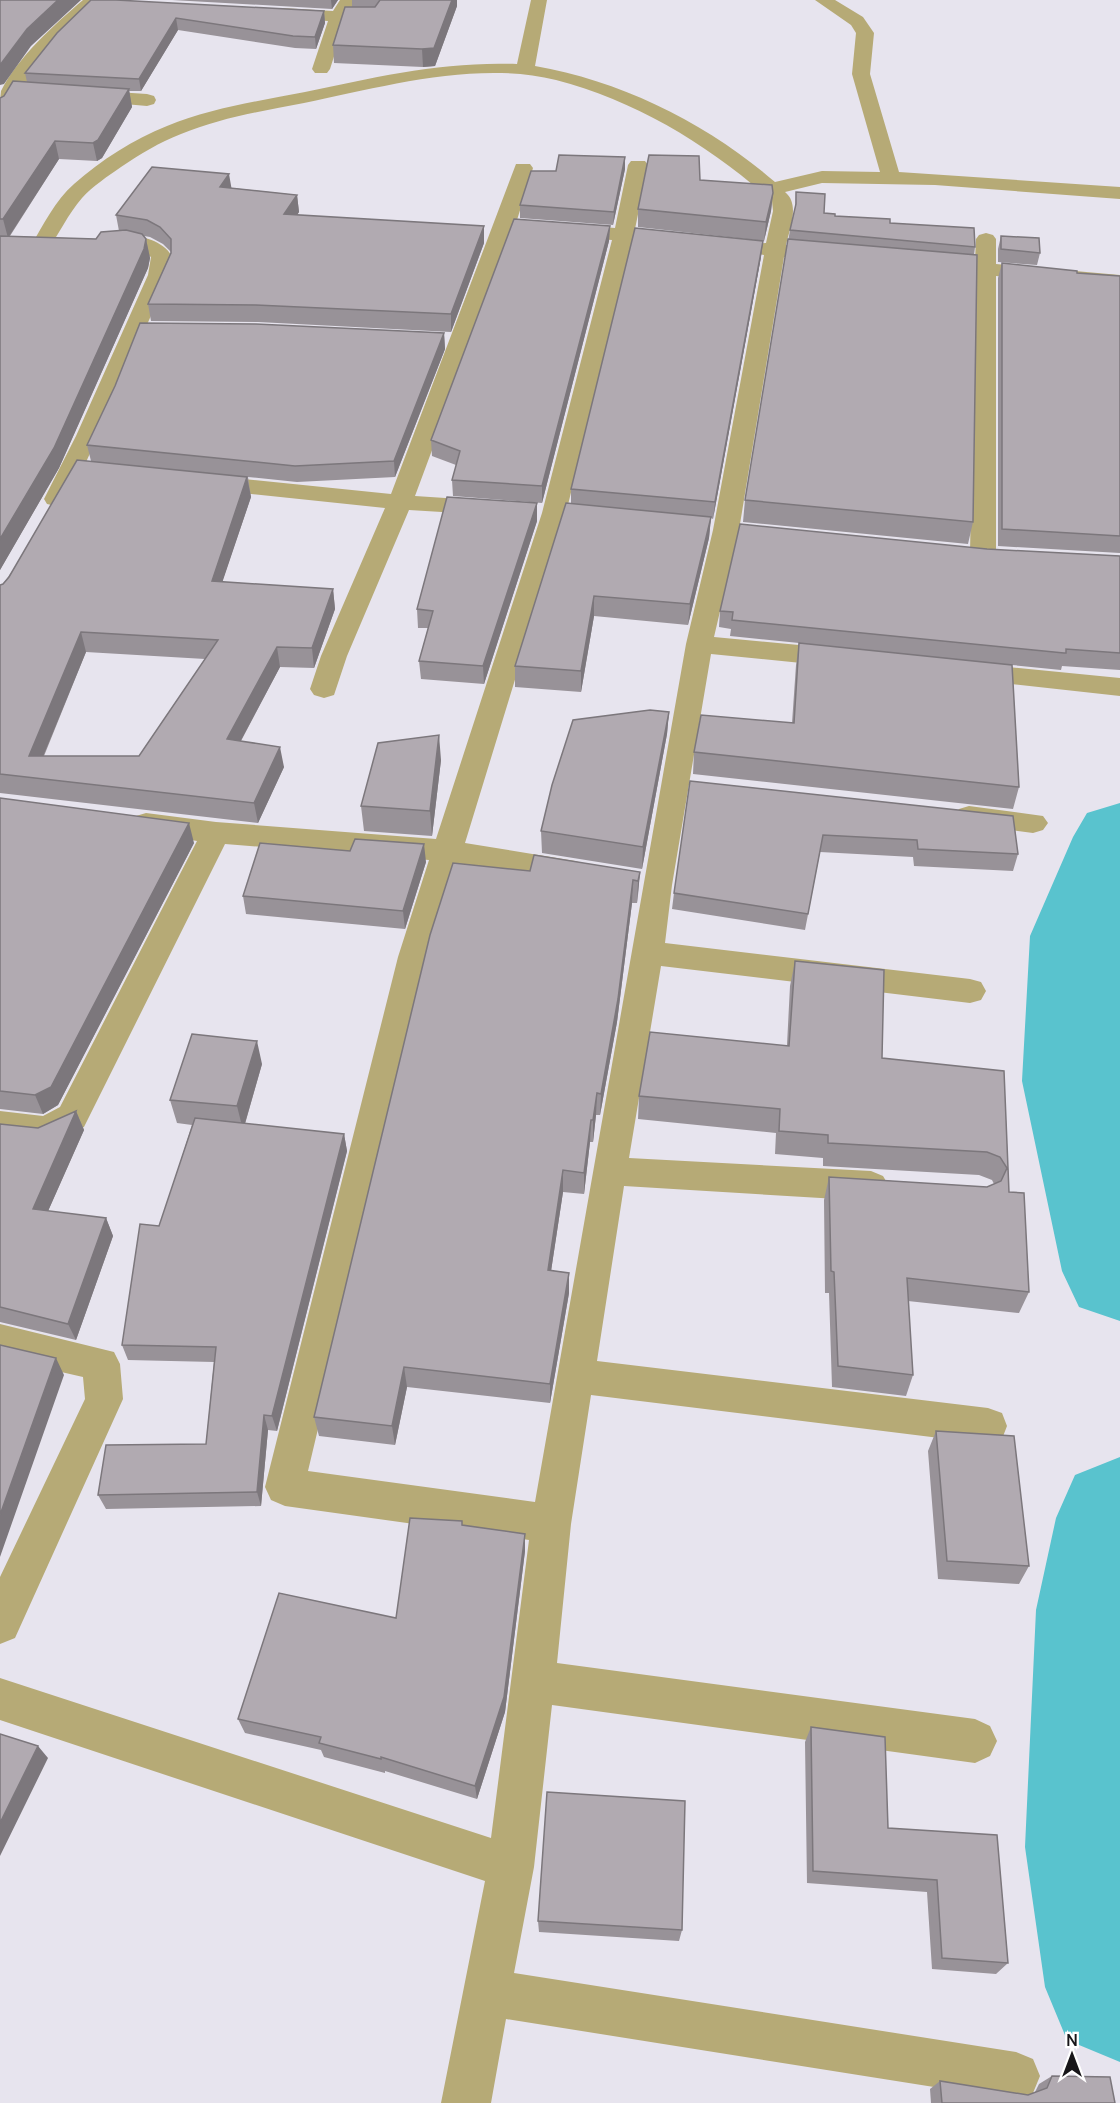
<svg xmlns="http://www.w3.org/2000/svg" width="1120" height="2103" font-family="Manrope,sans-serif">
<style>
.lines{fill:none;stroke-linecap:round;stroke-linejoin:round}
.river{fill:#59c3ce;fill-rule:evenodd}
.minor{fill:#b6aa76;fill-rule:evenodd}
.wall{fill:#989298;fill-rule:evenodd}
.shaded-wall{fill:#7c777c}
.building{fill:#b1aab1;stroke:#7c777c;stroke-width:1.5;fill-rule:evenodd}
</style>
<rect width="100%" height="100%" fill="#e7e4ee"/>
<g class="lines">
<path class="river" d="M1120,803v518l-41,-14 -17,-36 -40,-190 8,-145 43,-99 14,-24z
M1120,1457v605l-53,-22 -22,-53 -20,-140 11,-237 20,-92 19,-43z"/>
<path class="minor" d="M83,0h33l8,5 -2,4 -28,-1 -48,48 -39,57 -7,2c0,-8 0,-17 1,-24 17,-34 54,-67 82,-91z
M340,0h16l-7,12 16,2 3,4 -3,4h-20l-15,47 -3,4h-12l-3,-4 16,-48 -47,-3 -6,-1 -3,-4 3,-4 6,-1 52,3z
M531,0h16l-12,66c87,15 173,58 240,116l47,-11 58,1 -28,-98 4,-41 -5,-8 -36,-25h20l28,17 11,16 -4,41 29,98 221,15v12l-185,-14 -113,-2 -37,9c15,12 5,36 1,53l52,6 3,4 -3,4 -7,2 -47,-4 -45,273 -25,107 127,12 10,3 3,6 -3,6 -10,3 -130,-13 -39,231 -7,58 305,36 11,3 5,9 -5,9 -11,3 -309,-37 -32,192 242,13 12,5 6,10 -6,10 -12,5 -247,-15 -27,175 391,47 14,5 5,13 -5,13 -14,5 -397,-49 -20,129 -14,139 418,56 15,7 7,15 -7,15 -15,7 -423,-58 -18,162 -20,106 502,79 17,7 7,17 -7,17 -17,7 -510,-81 -15,84h-50l44,-222 -485,-161v-42l491,160 38,-298 -244,-34 -14,-6 -6,-13 133,-530 31,-97 -204,-16 -141,283 -38,17 -46,-5v-28l43,5 17,-9 137,-266 -61,-11 -5,-7 5,-7 10,-3 70,9 220,17 106,-326 70,-273 -99,-8 -98,264 76,5 9,2 3,5 -3,5 -9,2 -82,-5 -62,146 -13,39 -10,3 -10,-3 -4,-6 11,-33 64,-148 -181,-19 -9,-2 -3,-5 3,-5 9,-2 187,19 125,-330h14l3,4 -16,52 98,8 13,-63 3,-4h14l3,4 -13,64 49,6 3,4 -3,4 -7,2 -45,-3 -66,271 -101,330 110,18 11,3 4,8 -4,8 -11,3 -116,-19 -29,93 -122,514 227,31 151,-858 27,-114 51,-275 -16,-3 -3,-4 3,-4 18,-1 7,-32 -1,-10c-62,-55 -135,-100 -216,-121 -79,-20 -175,7 -252,23 -42,8 -84,15 -123,31 -21,8 -41,20 -60,33 -13,9 -28,19 -39,31 -14,16 -23,36 -35,53l-7,2 -7,-2 -3,-4c13,-21 25,-47 44,-63 27,-24 60,-45 93,-58 44,-18 92,-25 138,-34 70,-15 140,-31 212,-28z
M86,90l61,4 7,2 2,4 -2,4 -7,2 -68,-6 -2,-4 2,-4z
M986,233l7,2 3,4v25l124,11v12l-124,-11v279l-4,5 -9,3 -9,-3 -4,-5 5,-281 -51,-6 -3,-4 3,-4 7,-2 44,4 1,-23 3,-4z
M120,236c19,-1 41,3 52,20l-3,19 -90,203 -14,26 -9,2 -9,-2 -3,-5 32,-63 72,-161 3,-18c-17,-14 -35,-5 -54,-10l-3,-4 3,-4z
M967,663l153,15v18l-163,-18 -4,-6 4,-6z
M969,806l74,10 5,7 -5,7 -10,3 -74,-10 -5,-7 5,-7z
M0,1324l114,28 6,12 3,35 -108,239 -15,6v-67l85,-178 -2,-22 -83,-19z"/>
</g>
<path class="wall" d="M91,0l233,11 1,12 -9,26 -21,-1 -117,-18 -37,61h-12l3,16 -30,51 -5,3 -38,-2 -49,77 86,3 23,-8 -3,-16 116,-27 65,7 2,17 -2,3 187,28 -33,89 -193,-10 -107,-1 -3,-17 23,-52 -8,-8 -13,-7 -6,-1 2,3 4,19 -2,10 -89,200 -59,102v-472l4,-2 23,-14 -2,-9z
M172,0h166l-6,9z
M352,0h105v6l-22,60 -12,1 -89,-4 -1,-18 19,-38z
M625,169l-12,56 -93,-7v-13l36,-34z
M700,180l73,13 -2,18 -7,30 -126,-14v-18z
M796,192l28,21 11,3 55,7 85,24 -1,8 -1,267 -5,22 -225,-22 2,-22 45,-270 5,-19z
M610,226l-1,15 -67,262 -89,-7 -1,-16 4,-15 -24,-9 -1,-16z
M1001,236l39,17 -3,12 -39,-3v-13z
M761,257l-48,262 -2,-1 -2,20 -21,87 -94,-9 -13,76 -66,-5v-21l56,-163v-14z
M1002,263l75,10 43,3v277l-122,-7v-268z
M444,333l1,16 -50,128 -98,5 -49,-5 3,20 -29,85 111,7 2,20 -21,59 -34,-1 -39,74 43,26 -26,56 -258,-30v-208l3,-1 88,-123 -4,-16zM86,652l119,7 -66,97h-95z
M537,503v18l-53,163 -63,-5 -2,-18 9,-33h-10l-1,-19z
M987,549l133,7v114l-58,-4 -1,4 -49,-5 7,122 -6,22 -320,-35 1,-22 98,-29 4,-58 3,-22 -69,-7 1,-7 -12,-2 1,-16z
M669,712l-2,22 -25,135 -100,-16 -1,-22z
M441,760l-9,76 -68,-5 -3,-25z
M690,781l328,73 -5,17 -99,-5 -1,-9 -93,-5 -15,78 -133,-21 2,-16z
M0,798l194,45 -136,262 -15,9 -43,-5z
M350,851l76,11 -21,67 -159,-15 -3,-18z
M530,871l110,1 -3,31h-5l-15,119 -17,93h-4l-3,27h-3l-6,52 -21,-2 -12,79 18,22 -19,110 -143,-16 -12,58 -76,-9 -5,-19z
M795,961l87,97 122,13 5,121 20,100 -10,21 -111,-12 5,74 -7,21 -74,-9 -3,-94h-4l-1,-93 5,-23 158,10 7,-3 -2,-4 -13,-5 -156,-9v-8l-48,-4 1,-21 -138,-14 1,-23 148,-51 3,-59z
M262,1064l-17,60 99,10 3,17 -70,280 -9,-1 -7,76 -155,3 -8,-14 108,-51 8,-82 -86,-2 -6,-15 70,-220 -15,-2 -7,-23z
M76,1111l8,19 -36,81 58,7 7,18 -37,104 -76,-18v-198l38,4z
M936,1431l93,135 -10,18 -81,-5 -10,-128z
M462,1521v4l63,9v17l-20,161 -28,87 -92,-28v2l-61,-16 -3,-7 -76,-17 -7,-14 158,-101z
M811,1727l77,101 109,7 11,128 -12,11 -64,-5 -5,-77 -120,-9 -2,-141z
M538,1921l144,9 -3,11 -140,-9z
M1052,2076l63,27h-184l-1,-14 10,-8 88,14 7,-3 4,-8z"/>
<path class="shaded-wall" d="M58,0h23l-50,46 -27,38 -4,1v-20l27,-36z
M331,0h7l-6,9z
M452,0h5v6l-22,60 -12,1 -1,-18z
M324,11l1,12 -9,26 -1,-12z
M176,18l2,12 -37,61 -2,-12z
M129,89l3,18 -30,51 -5,3 -4,-18z
M55,141l4,18 -51,79 -5,-19z
M625,157v12l-12,56 1,-13z
M229,174l3,17 -12,-4z
M773,193l-2,18 -7,30 2,-19z
M297,195l2,17 -13,19 -2,-17z
M484,226v17l-33,89v-18z
M610,226l-1,15 -67,262v-17z
M146,239l4,19 -2,10 -89,200 -59,102v-31z
M763,241l-2,16 -48,262 2,-17z
M444,333l1,16 -50,128 -1,-16z
M247,477l4,20 -35,104 -4,-20z
M537,503v18l-53,163 -1,-18z
M711,517l-2,21 -21,87 2,-21z
M333,589l2,20 -21,59 -2,-20z
M594,596v20l-13,76v-21z
M81,632l5,20 -51,124 -6,-20z
M277,647l3,20 -49,92 -4,-20z
M669,712l-2,22 -25,135 1,-22z
M439,735l2,25 -9,76 -2,-25z
M280,747l4,20 -26,56 -4,-20z
M189,823l5,20 -136,262 -15,9 -8,-19z
M424,844l2,18 -21,67 -2,-18z
M640,872l-2,23 -1,8 1,-22z
M633,880l-1,23 -15,119 -17,93 1,-21z
M257,1041l5,23 -19,66 -6,-24z
M597,1093l-1,22 -3,27v-22z
M76,1111l8,19 -43,97 -8,-18z
M591,1120l-1,22 -6,52v-21z
M344,1134l3,17 -70,280 -5,-15z
M563,1170v22l-15,99v-21z
M106,1218l7,18 -37,104 -8,-16z
M569,1273v20l-19,110v-19z
M56,1358l8,17 -64,182v-42z
M404,1367l3,20 -12,58 -3,-19z
M264,1415l4,15 -7,76 -4,-14z
M525,1534v17l-20,161 -28,87 -2,-13z
M38,1746l10,12 -48,98v-33z"/>
<path class="building" d="M0,0h58l-31,29 -27,36z
M91,0h25l208,11 -9,26 -22,-1 -117,-18 -37,61 -114,-6 32,-40z
M380,0h72l-18,48 -12,1 -89,-4 12,-38h30z
M13,81l116,8 -31,51 -5,3 -38,-2 -52,78h-3v-121l4,-2z
M559,155l66,2 -11,55 -94,-7 11,-34h25z
M649,155l50,1 1,24 72,5 1,8 -7,29 -128,-13z
M152,167l77,7 -9,13 77,8 -13,19 200,12 -33,88 -195,-9 -108,-1 23,-51v-14l-11,-12 -13,-7 -31,-5z
M796,192l29,2 -1,19 11,1v2l55,3v4l84,5 1,19 -185,-17 6,-26z
M514,219l96,7 -68,260 -90,-6 8,-29 -29,-11z
M635,228l128,13 -48,261 -144,-13z
M126,230l16,4 4,5 -2,10 -90,199 -54,91v-303l96,3 5,-7z
M1001,236l38,2 1,15 -39,-4z
M788,239l189,16 -4,267 -228,-22z
M1002,263l75,8v2l43,3v260l-118,-7z
M140,323l116,1 188,9 -50,128 -99,5 -208,-21 28,-59z
M77,460l170,17 -35,104 121,8 -21,59 -35,-1 -50,92 53,8 -26,56 -254,-29v-189l3,-1 6,-7zM81,632l137,8 -79,116h-110z
M447,497l90,6 -54,163 -64,-5 14,-50 -16,-2z
M566,503l145,14 -21,87 -96,-8 -13,75 -66,-5z
M740,524l247,25 133,7v97l-54,-4v4h-2l-332,-33 1,-8 -13,-1z
M799,643l213,22 7,122 -325,-35 7,-37 93,8z
M650,710l19,2 -26,135 -102,-16 11,-46 21,-65z
M439,735l-9,76 -69,-5 17,-63z
M690,781l323,35 5,38 -100,-5 -1,-9 -94,-5 -15,79 -134,-21z
M0,798l189,25 -138,264 -16,8 -35,-4z
M355,839l69,5 -21,67 -160,-15 17,-53 90,8z
M534,855l106,17 -2,9 -5,-1 -15,119 -17,95 -4,-1 -4,27h-2l-7,53 -21,-3 -15,100 21,3 -19,111 -146,-17 -12,59 -78,-9 116,-482 23,-72 77,8z
M795,961l89,9 -2,88 122,13 5,121 15,1 5,99 -122,-14 6,97 -75,-9 -4,-94 -3,-1 -2,-94 158,10 14,-6 6,-13 -7,-11 -13,-5 -159,-9v-8l-49,-4 1,-22 -141,-13 11,-64 139,14z
M192,1034l65,7 -20,65 -67,-6z
M76,1111l-43,98 73,9 -38,106 -68,-17v-183l38,4z
M195,1118l149,16 -72,282 -8,-1 -7,77 -159,3 8,-50 100,-1 10,-97 -94,-2 18,-121 19,2z
M0,1345l56,13 -56,157z
M936,1431l78,5 15,130 -82,-5z
M410,1518l52,3v4l63,9 -21,163 -29,89 -94,-29v2l-62,-16 2,-6 -83,-18 41,-126 117,25z
M811,1727l74,10 3,91 109,7 11,128 -66,-5 -5,-78 -124,-9z
M0,1734l38,12 -38,77z
M547,1792l138,9 -3,129 -144,-9z
M1052,2076l58,1 5,26h-173l-2,-22 88,14 19,-7z"/>
<g transform="translate(1072 2055)" stroke="#ffffff" stroke-width="4.5" paint-order="stroke">
<path d="M0-4.5L10 22L0 15L-10 22Z" fill="#171619"/>
<text y="-9" font-size="16" font-weight="bold" text-anchor="middle" fill="#171619">N</text>
</g>
</svg>
